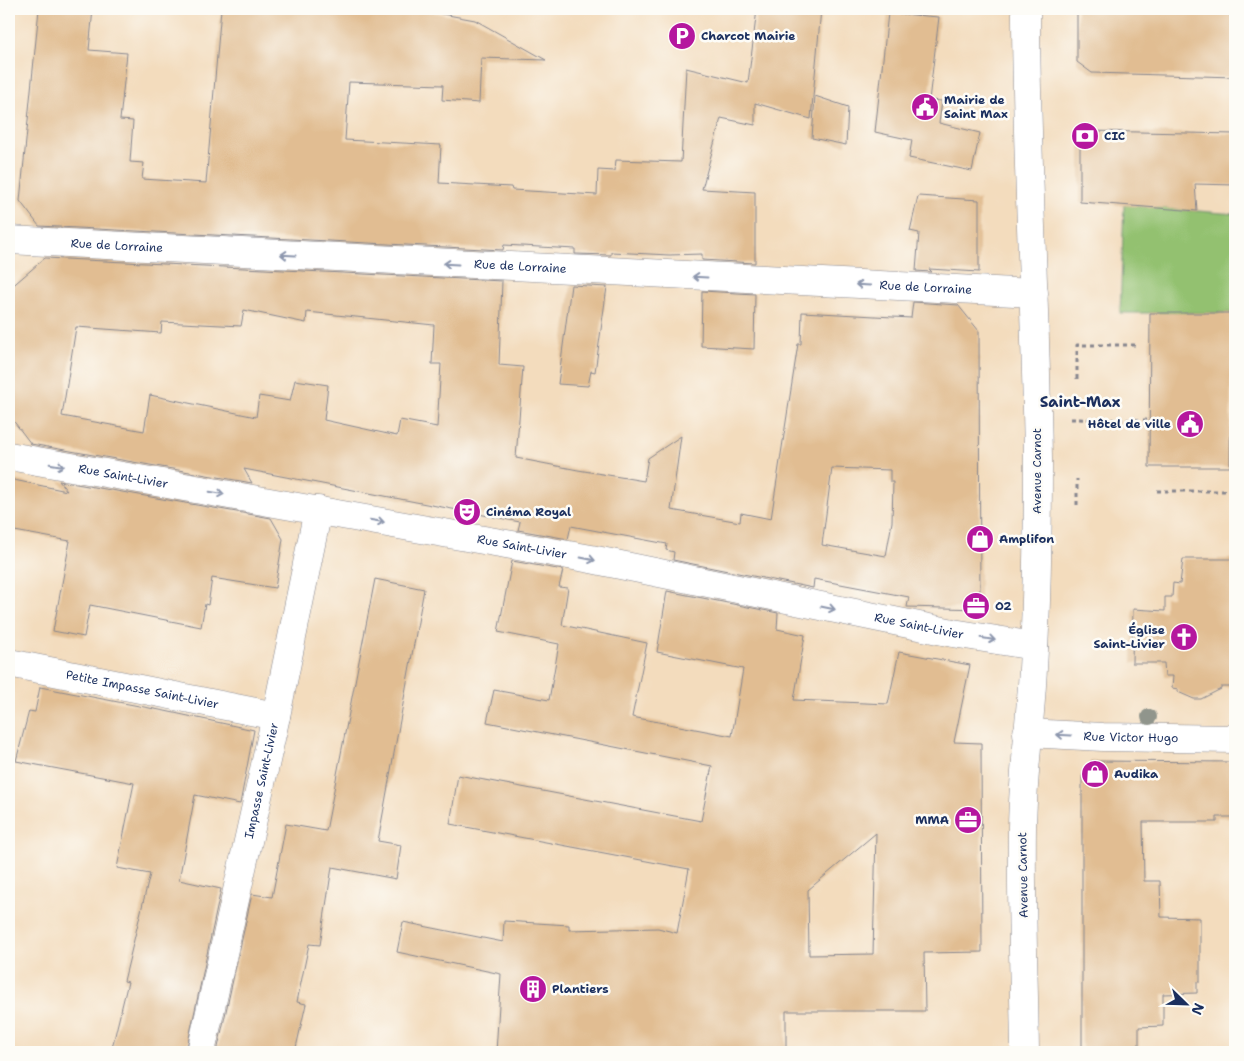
<svg xmlns="http://www.w3.org/2000/svg" width="1244" height="1061" font-family="'Shantell Sans',sans-serif">
<style>
.green{fill:#93c170;stroke:#577867}
.building{fill:#e1bd92;fill-rule:evenodd}
.lines{fill:none;stroke-linecap:round;stroke-linejoin:round}
.minor-casing{stroke:#87868e;stroke-width:29}
.tertiary-casing{stroke:#87868e;stroke-width:29}
.path{stroke:#87868e;stroke-width:3;stroke-dasharray:4 4;stroke-linecap:butt}
.minor{stroke:#fff;stroke-width:28}
.tertiary{stroke:#fff;stroke-width:28}
.tree{fill:#90958c}
.oneway{stroke:#8d97ae}
.labels{text-anchor:middle;dominant-baseline:central;stroke-width:5;stroke-linejoin:round;paint-order:stroke}
.poi-label{font-size:12px;font-weight:bold;fill:#1b2f5e;stroke:#fdfcf7;text-anchor:start}
.street-label{font-size:12px;fill:#1b2f5e;stroke:#fdfcf7}
.quarter-label{font-size:15px;font-weight:bold;fill:#1b2f5e;stroke:#fdfcf7}
</style>
<rect width="100%" height="100%" fill="#fdfcf7"/>
<filter id="ink" filterUnits="userSpaceOnUse"><feTurbulence type="fractalNoise" baseFrequency=".02" numOctaves="2"/><feDisplacementMap in="SourceGraphic" scale="10" xChannelSelector="R" yChannelSelector="G"/><feConvolveMatrix kernelMatrix="1 2 1 2 8 2 1 2 1" color-interpolation-filters="sRGB"/></filter>
<filter id="wash" filterUnits="userSpaceOnUse"><feTurbulence type="fractalNoise" baseFrequency=".0096" numOctaves="4" result="noise"/><feDisplacementMap in="SourceGraphic" scale="20" xChannelSelector="R" yChannelSelector="G"/><feGaussianBlur stdDeviation="1.12" result="paint"/><feColorMatrix in="noise" values="0 0 0 0 0 0 0 0 0 0 0 0 0 0 0 0 0 1.4 0 .05"/><feComposite in="paint" operator="in"/></filter>
<g filter="url(#wash)">
<rect width="100%" height="100%" fill="#f3dcbd"/>
<path class="green" d="M1124,205l111,9v99h-115z"/>
<g id="blocks">
<path class="building" d="M39,9h54l-4,41 38,3 -7,67 13,1 -3,41 14,1 -2,16 64,4 15,-174h194l60,11 71,40 -65,-2 -2,45 -37,-3 1,-15 -94,-3 -4,58 96,5 -2,38 72,4 1,3 85,5 1,-25 17,1 1,-11 65,2 5,-94 62,15 9,-74h64l-10,110 -56,-16v22l-34,-7 -19,71 53,3v71l-53,-3v-6l-33,1 -58,-3v3l-36,-1v-5l-71,-4 -1,5 -464,-24 -19,-25z
M1077,9h154l-1,8h5v60l-143,-4 -15,-11z
M888,13l51,4 -10,83 13,1 -3,22 41,10 -8,38 -63,-13 3,-18 -37,-8z
M815,96l33,11 -2,38 -34,-7z
M1090,131l145,3v51l-40,-1 2,27 -117,-9v-59z
M918,196l61,4v72l-50,-3 3,3 -16,-1 3,-38 -9,-2z
M45,258l457,23 -3,84 24,2 -7,91 62,12 66,11 4,-23 33,-22 -10,74 69,12 1,-9 30,6 27,-175h3l1,-32 109,6 2,-16 45,3 21,26 1,278 -73,-2 2,-10 -95,-18 -1,9 -140,-28 1,-8 -8,-2 1,-6 -96,-18 -3,13 -50,-9 2,-8 -276,-53 8,14 -221,-39 -22,-29v-126zM244,310l62,13 1,-11 127,13 -2,39h9l-4,63 -37,-7 -3,16 -73,-16 4,-35 -33,-5 -5,21 -31,-5 -3,21 -106,-22 -6,36 -82,-15 14,-89 85,6 1,-11 79,4zM832,468l58,2v12h3l-1,40 -6,34 -64,-11z
M571,285l36,2 -12,85 -4,-1 -3,15 -30,-2z
M702,291l53,3 -1,55 -53,-3z
M1150,313h85v63h-4l-1,91h-81z
M9,479l58,12 -8,-10 212,37 12,21 -8,49 -63,-10 -4,27 -3,-1 -4,23 -111,-22 -6,32 -31,-6 17,-90 -61,-11z
M1183,559h52v128h-14v2l-20,10h-7l-16,-7v-3l-6,-1 1,-12h-8l-1,-13h-32l1,-54 32,2v-14h7l1,-14 7,1z
M512,561l51,9 -4,17 9,1 -6,37 85,18 -15,74 100,19 11,-67 -86,-17 10,-61 111,22 -1,16 28,6 -11,65 94,4 11,-52 71,13 -16,77 27,1 1,209 -58,1 1,58h-139v41h-290l5,-78 -104,-22 6,-30 100,20 1,-21 65,4v5l89,-2 19,5 12,-64 -239,-45 8,-49 243,46 11,-55 -225,-44 7,-32 55,10 10,-56 -61,-12zM876,833l-3,121 -64,1 -1,-65z
M375,579l49,10 -46,252 23,4 -5,34 -64,-12 -12,78 -11,-1 -12,58 9,2 -11,48h-78l35,-158 20,3 14,-73 40,7z
M40,687l125,24 89,19 -14,74 -45,-9 -16,85 42,9 -35,163h-75l17,-70 -4,-1 26,-107 -33,-6 17,-85 -118,-22 13,-50 6,1z
M1091,761l144,1v55h-18v5h-74l1,59h16l1,36 39,1v64h-3v11l-34,1v32l-24,1v25h-57v-276z"/>
</g>
</g>
<g filter="url(#ink)">
<use href="#blocks" fill-opacity="0" stroke="#87868e" stroke-width="1"/>
<g class="lines">
<g class="minor-casing">
<g id="minor">
<path id="s1" d="M9,240l1025,53"/>
<path id="s2" d="M9,456l582,103 362,74 81,13"/>
<path id="s3" d="M9,663l267,53"/>
<path id="s4" d="M1027,733l76,4 132,2"/>
<path id="s5" d="M201,1052l75,-336 42,-206"/>
</g>
</g>
<g class="tertiary-casing">
<path id="tertiary" d="M1025,1052c-1,-75 -4,-150 -3,-225 1,-48 7,-95 10,-142 5,-75 6,-150 6,-225 -2,-151 -12,-301 -12,-451"/>
</g>
<path class="path" d="M1077,379v-34h58
M1071,419l78,1
M1157,491h72l6,1
M1077,505v-26"/>
<use href="#minor" class="minor"/>
<use href="#tertiary" class="tertiary"/>
</g>
<circle class="tree" cx="1149" cy="717" r="8"/>
<defs><path id="oneway-shaft" d="M-6 0H5M1.5-3L5.5 0L1.5 3" fill="none" stroke-width="1.6" stroke-linecap="round" stroke-linejoin="round" transform="scale(1.25)"/></defs>
<g class="oneway">
<use href="#oneway-shaft" transform="translate(288 255) rotate(-177)"/>
<use href="#oneway-shaft" transform="translate(451 264) rotate(-177)"/>
<use href="#oneway-shaft" transform="translate(700 277) rotate(-177)"/>
<use href="#oneway-shaft" transform="translate(863 285) rotate(-177)"/>
<use href="#oneway-shaft" transform="translate(57 465) rotate(10)"/>
<use href="#oneway-shaft" transform="translate(217 493) rotate(10)"/>
<use href="#oneway-shaft" transform="translate(377 521) rotate(10)"/>
<use href="#oneway-shaft" transform="translate(588 559) rotate(11)"/>
<use href="#oneway-shaft" transform="translate(828 608) rotate(11)"/>
<use href="#oneway-shaft" transform="translate(988 639) rotate(9)"/>
<use href="#oneway-shaft" transform="translate(1064 735) rotate(-177)"/>
</g>
</g>
<defs>
<g id="parking-disc" transform="scale(1.4375)"><circle r="9.5" fill="#b5179e" stroke="#fdfcf7"/><path d="M-3.5-5.5H1a3.5 3.5 0 0 1 0 7H-1V5.5H-3.5ZM-1-3.4V-.6H.8a1.4 1.4 0 0 0 0-2.8Z" fill="#fff"/></g>
<g id="civic-disc" transform="scale(1.4375)"><circle r="9.5" fill="#b5179e" stroke="#fdfcf7"/><path d="M-.6-6.5H3V-4.5H.6V-3L4-1V1h2V6H-6V1h2V-1L-.6-3ZM-1.2 2.5V6h2.4V2.5Z" fill="#fff"/></g>
<g id="bank-disc" transform="scale(1.4375)"><circle r="9.5" fill="#b5179e" stroke="#fdfcf7"/><path d="M-6-4H6V4H-6ZM0-2.3a2.3 2.3 0 1 0 0 4.6a2.3 2.3 0 1 0 0-4.6Z" fill="#fff"/></g>
<g id="theatre-disc" transform="scale(1.4375)"><circle r="9.5" fill="#b5179e" stroke="#fdfcf7"/><path d="M-5-5.5Q0-4 5-5.5V0Q5 5 0 6Q-5 5-5 0ZM-3.3-2.5H-1v1.5H-3.3ZM1-2.5H3.3v1.5H1ZM-2.8 1Q0 5.5 2.8 1Z" fill="#fff"/></g>
<g id="shop-disc" transform="scale(1.4375)"><circle r="9.5" fill="#b5179e" stroke="#fdfcf7"/><path d="M-5-2.5h2.3a2.7 3.5 0 0 1 5.4 0H5L5.5 6h-11ZM-1.5-2.5h3a1.5 2.3 0 0 0-3 0Z" fill="#fff"/></g>
<g id="office-disc" transform="scale(1.4375)"><circle r="9.5" fill="#b5179e" stroke="#fdfcf7"/><path d="M-6-3h4V-5.5h4V-3h4V5H-6ZM-1-4.5V-3h2v-1.5ZM-6 0V1H6V0Z" fill="#fff"/></g>
<g id="church-disc" transform="scale(1.4375)"><circle r="9.5" fill="#b5179e" stroke="#fdfcf7"/><path d="M-1.2-6h2.4v3.5h3.3v2.4h-3.3V6h-2.4V-.1h-3.3v-2.4h3.3Z" fill="#fff"/></g>
<g id="building-disc" transform="scale(1.4375)"><circle r="9.5" fill="#b5179e" stroke="#fdfcf7"/><path d="M-4-6H4V6H1V3H-1V6H-4ZM-2.5-4.3h1.7v1.8h-1.7ZM.8-4.3h1.7v1.8H.8ZM-2.5-1h1.7V.8h-1.7ZM.8-1h1.7V.8H.8Z" fill="#fff"/></g>
</defs>
<g fill-rule="evenodd">
<use href="#parking-disc" x="682" y="36"/>
<use href="#civic-disc" x="925" y="107"/>
<use href="#bank-disc" x="1085" y="136"/>
<use href="#civic-disc" x="1190" y="424"/>
<use href="#theatre-disc" x="467" y="512"/>
<use href="#shop-disc" x="980" y="539"/>
<use href="#office-disc" x="976" y="606"/>
<use href="#church-disc" x="1184" y="637"/>
<use href="#shop-disc" x="1095" y="774"/>
<use href="#office-disc" x="968" y="820"/>
<use href="#building-disc" x="533" y="989"/>
</g>
<g class="labels">
<g class="poi-label">
<text x="701" y="36">Charcot Mairie</text>
<text x="944" y="100">Mairie de<tspan x="944" dy="14">Saint Max</tspan></text>
<text x="1104" y="136">CIC</text>
<text x="1171" y="424" text-anchor="end">Hôtel de ville</text>
<text x="486" y="512">Cinéma Royal</text>
<text x="999" y="539">Amplifon</text>
<text x="995" y="606">O2</text>
<text x="1165" y="630" text-anchor="end">Église<tspan x="1165" dy="14">Saint-Livier</tspan></text>
<text x="1114" y="774">Audika</text>
<text x="949" y="820" text-anchor="end">MMA</text>
<text x="552" y="989">Plantiers</text>
</g>
<g class="street-label">
<text stroke="none"><textPath href="#s1" startOffset="108">Rue de Lorraine</textPath></text>
<text stroke="none"><textPath href="#s1" startOffset="512">Rue de Lorraine</textPath></text>
<text stroke="none"><textPath href="#s1" startOffset="918">Rue de Lorraine</textPath></text>
<text transform="translate(1037 471) rotate(-90)">Avenue Carnot</text>
<text stroke="none"><textPath href="#s2" startOffset="116">Rue Saint-Livier</textPath></text>
<text stroke="none"><textPath href="#s2" startOffset="521">Rue Saint-Livier</textPath></text>
<text stroke="none"><textPath href="#s2" startOffset="926">Rue Saint-Livier</textPath></text>
<text stroke="none"><textPath href="#s3" startOffset="136">Petite Impasse Saint-Livier</textPath></text>
<text stroke="none"><textPath href="#s4" startOffset="104">Rue Victor Hugo</textPath></text>
<text stroke="none"><textPath href="#s5" startOffset="278">Impasse Saint-Livier</textPath></text>
<text transform="translate(1023 875) rotate(-91)">Avenue Carnot</text>
</g>
<g class="quarter-label">
<text x="1080" y="402">Saint-Max</text>
</g>
</g>
<rect width="1244" height="1061" fill="none" stroke="#fdfcf7" stroke-width="30"/>
<g transform="translate(1186 1004) rotate(113)" stroke="#fdfcf7" stroke-width="4" paint-order="stroke">
<path d="M0-4L9 19L0 12L-9 19Z" fill="#1b2f5e"/>
<text y="-8" font-size="14" font-weight="bold" text-anchor="middle" fill="#1b2f5e">N</text>
</g>
</svg>
